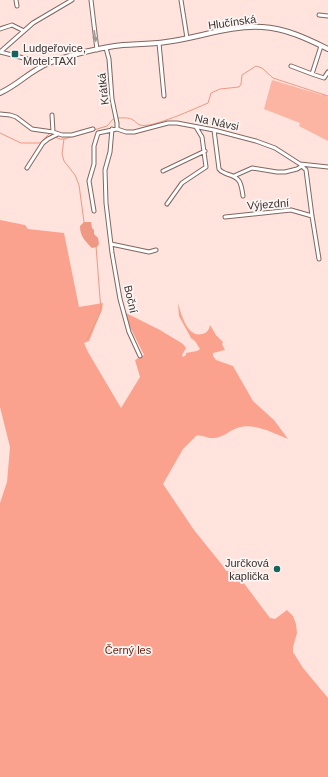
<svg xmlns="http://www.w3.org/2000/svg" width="328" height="777" font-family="Helvetica,sans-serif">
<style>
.green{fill:#fcb4a3}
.forest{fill:#faa28d}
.water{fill:#ef9883}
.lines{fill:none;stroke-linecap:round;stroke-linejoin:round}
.stream{stroke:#ef9883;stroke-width:1}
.street-casing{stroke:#7f6761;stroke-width:5}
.secondary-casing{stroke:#7f6761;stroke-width:6}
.street{stroke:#fff;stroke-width:3}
.secondary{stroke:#fff;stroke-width:4}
.oneway{fill:#9e9897}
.poi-dot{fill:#16635d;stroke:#fbf5f4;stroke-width:1.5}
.labels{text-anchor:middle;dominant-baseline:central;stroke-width:3.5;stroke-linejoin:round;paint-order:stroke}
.street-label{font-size:11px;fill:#3c322f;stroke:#fbf5f4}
.poi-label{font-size:11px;fill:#3c322f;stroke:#fbf5f4;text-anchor:start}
.park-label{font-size:11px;fill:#691d0c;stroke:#fbf5f4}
</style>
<rect width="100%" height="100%" fill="#ffe3dc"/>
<path class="green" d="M272,80l50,15 1,-1 5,3v44l-29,-15 1,-3 -36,-14z"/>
<path class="forest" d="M0,220l25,5 3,4 36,4 15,74 24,-4 -1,6 -13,32 -5,2 4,9 33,56 19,-31 -5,-17 9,-5 -21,-42h3l34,17 23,14 3,4 -4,7 1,2 3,-2v-2l11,-2 3,-2 -5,-8 -4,-3 -12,-22 -1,-13c3,10 9,35 24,31 5,-1 7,-4 8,-9l6,10 7,7 -1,2 3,6 -12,3v3l3,4 17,6 20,35 21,19 14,19c-16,-6 -34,-17 -51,-11 -8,3 -15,10 -23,10 -7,1 -12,-4 -18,-2l-13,13 -20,35 31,46 29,36 3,5h7l4,3 33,44 5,1 12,-9 6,6 3,8 1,9 -4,14v5l10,16 25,30v79h-328v-274l7,-21 3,-35 -10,-40z"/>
<path class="water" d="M84,222h7l1,6 2,2v4l4,4 1,6 -2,3 -5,1c-7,-7 -12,-12 -12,-22z"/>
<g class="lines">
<path class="stream" d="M117,118c5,0 12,-1 16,2 2,1 4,4 7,5 11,4 56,-17 68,-22l3,-10 9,-4 19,-2 2,-3 1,-9 14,-9 6,2 11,10 55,18
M0,133l21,10h19l10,-10 3,2
M55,137l5,2h4l43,-13 7,-8
M64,139l-2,15 2,7 11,14 4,10 5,37
M87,340l14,-29 -5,-65"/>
<g class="street-casing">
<path id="street" d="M16,0l1,6
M91,0l6,50
M181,0l6,38
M319,15l9,1
M0,29l12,-4 12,6
M159,43l5,53
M106,48l3,11 3,40 5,24v6
M0,52l33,-29 39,-23
M0,52l47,12
M291,66l21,8 9,-28
M312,74l12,4 4,-6
M0,114l10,1 6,2 16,12 21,3 9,3h10l21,-6
M52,115l1,17
M112,129l-2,23 -5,18 1,33 6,50 8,46 9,33 11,24
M214,130l5,39c2,3 4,3 8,5 14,4 14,9 16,22
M300,164l6,6 6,46 7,43
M27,168l16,-25 5,-4 10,-5
M163,171l42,-20
M234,176l18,-8 25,4h8l12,-3 5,-3
M167,204l15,-21 24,-16 -4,-30 -6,-10
M94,211l-5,-30 5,-17v-18l4,-13 19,-4 9,3h8l34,-9h9l37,7 42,11 19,7 25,16 28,3
M225,217l66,-7 21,6
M111,244l38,8 7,-2"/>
</g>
<g class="secondary-casing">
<path id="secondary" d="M0,93c18,-8 31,-23 49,-30 20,-8 53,-16 74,-18 14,-1 29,-1 43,-3 32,-4 64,-17 96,-15 23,1 46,12 66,22"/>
</g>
<use href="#street" class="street"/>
<use href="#secondary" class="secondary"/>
</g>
<defs><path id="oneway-solid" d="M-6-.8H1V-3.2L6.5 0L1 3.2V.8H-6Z"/></defs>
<use class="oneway" href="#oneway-solid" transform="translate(95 36) rotate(82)"/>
<g class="poi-dot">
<rect x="11" y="50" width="8" height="8" rx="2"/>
<circle cx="277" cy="569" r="4"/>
</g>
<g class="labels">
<g class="street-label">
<text transform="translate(232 22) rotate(-8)">Hlučínská</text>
<text transform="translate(103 89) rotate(-96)">Krátká</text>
<text transform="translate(217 122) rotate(12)">Na Návsi</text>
<text transform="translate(268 204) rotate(-4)">Výjezdní</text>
<text transform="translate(131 299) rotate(77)">Boční</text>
</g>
<g class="poi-label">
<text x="23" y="48">Ludgeřovice,<tspan x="23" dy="13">Motel TAXI</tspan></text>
<text x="269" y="563" text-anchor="end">Jurčková<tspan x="269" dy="13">kaplička</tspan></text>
</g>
<g class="park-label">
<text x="128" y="650">Černý les</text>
</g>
</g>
</svg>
